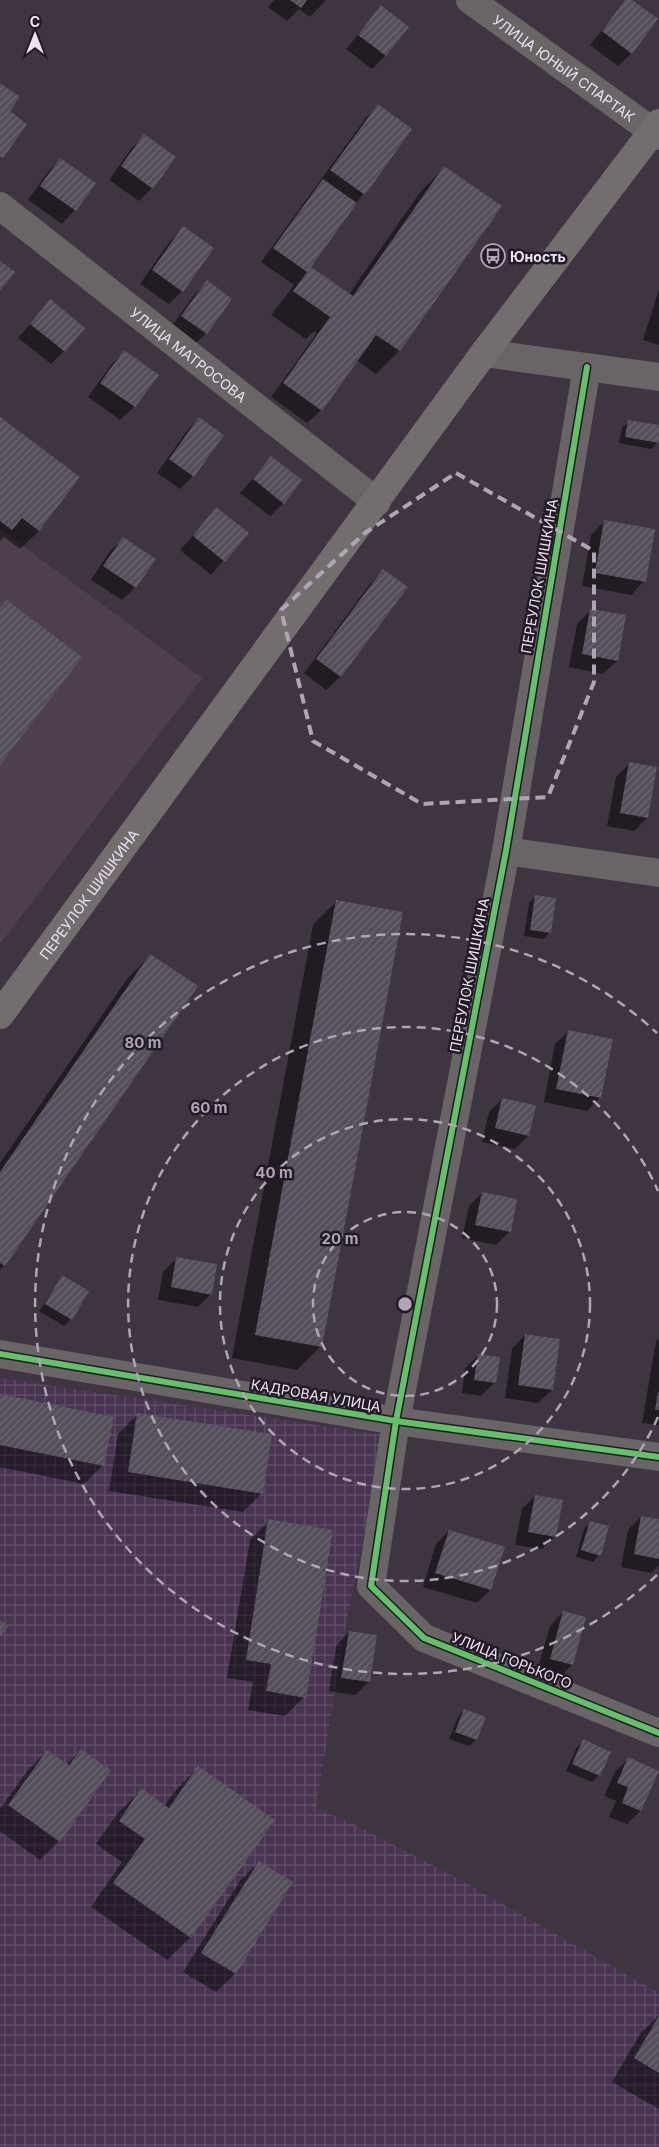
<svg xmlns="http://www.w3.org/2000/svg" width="659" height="2147" font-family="Inter,sans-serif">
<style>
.commercial{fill:#4d3f4c}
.industrial{fill:url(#industrial-grid)}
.shadow{fill:#0007}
.building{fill:url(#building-hatch)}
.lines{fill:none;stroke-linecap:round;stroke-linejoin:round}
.street{stroke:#696466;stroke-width:28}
.secondary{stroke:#746d70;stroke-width:28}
.cycleway-casing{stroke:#221a26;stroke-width:9}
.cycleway{stroke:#61c268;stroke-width:6}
.marked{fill:none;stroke:#b0a5b4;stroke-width:4;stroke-dasharray:10 6;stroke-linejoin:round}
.ring{fill:none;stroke:#b0a5b4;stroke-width:2.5;stroke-dasharray:9 6}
.labels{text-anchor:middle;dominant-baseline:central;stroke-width:5;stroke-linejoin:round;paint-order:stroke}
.street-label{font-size:14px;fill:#ede2f2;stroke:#221a26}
.poi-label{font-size:14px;font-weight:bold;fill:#ede2f2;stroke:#221a26;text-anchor:start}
.centre{fill:#b0a5b4;stroke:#221a26;stroke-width:2.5}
.ring-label{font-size:15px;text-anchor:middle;font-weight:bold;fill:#b0a5b4;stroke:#221a26;stroke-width:5;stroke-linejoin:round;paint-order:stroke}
</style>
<defs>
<pattern id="industrial-grid" width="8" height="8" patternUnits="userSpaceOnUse" patternTransform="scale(1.25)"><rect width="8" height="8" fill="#483350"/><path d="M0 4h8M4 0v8" fill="none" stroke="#63506a"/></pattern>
<pattern id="building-hatch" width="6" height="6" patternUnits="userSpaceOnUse" patternTransform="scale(1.25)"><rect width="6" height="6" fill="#534e59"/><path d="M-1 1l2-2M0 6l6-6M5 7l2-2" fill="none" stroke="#6c6771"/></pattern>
</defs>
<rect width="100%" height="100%" fill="#3e3541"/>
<path class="commercial" d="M0,529l202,149 -202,266z"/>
<path class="industrial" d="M0,1378l384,57 -38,189 -30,184 35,15 99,51 209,119v154h-659z"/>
<path class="shadow" d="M274,0h52l-16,17 -11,-8 -12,12 -19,-14z
M626,0h4l2,53 -14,13 -28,-21z
M381,7l5,48 -14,14 -26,-20z
M378,106l33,23 -102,138 40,27 72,-103 23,-23 56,39 -101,144 -23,23 -20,-14 -35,50 -14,13 -36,-26 46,-64 -3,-2 -8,8 -35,-24 23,-30 -33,-23 104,-143z
M144,136l8,52 -13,13 -30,-21 22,-31z
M60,159l15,51 -13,14 -34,-24 19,-27z
M183,228l-1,63 -13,13 -29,-20 30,-43z
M207,282l-1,51 -13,13 -24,-16 25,-35z
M659,289v56l-16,-5z
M50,301l14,50 -13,13 -33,-26z
M124,352l33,23 -23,32 -14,13 -32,-23 23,-32z
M199,418l-6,58 -13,13 -23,-16 29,-41z
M0,419l39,112 -19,18 -16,-12 -4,4z
M629,422l30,5 -1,15 -7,7 -32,-6 3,-15z
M271,458l12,45 -13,13 -30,-23z
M217,509l30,24 -36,42 -31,-25z
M605,521l39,60 -13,14 -49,-9 9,-51z
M124,538l11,49 -13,13 -31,-20 19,-29z
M383,571l23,17 -66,89 -14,13 -22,-17 66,-89z
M591,610l34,6 -8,45 -14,13 -34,-7 8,-43z
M629,764l18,54 -13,13 -27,-5 9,-49z
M536,896l14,36 -7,7 -19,-3 5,-33z
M337,901l65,12 -82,434 -23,23 -65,-12 81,-433z
M150,956l-146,309 -4,5v-107l127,-184z
M569,1031l31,66 -13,14 -43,-9 11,-58z
M502,1099l26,37 -13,13 -33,-7 7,-30z
M482,1193l28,38 -14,14 -34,-7 7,-32z
M177,1258l34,36 -13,13 -40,-7 5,-28z
M63,1277l8,42 -7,7 -25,-15z
M525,1335l27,55 -14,13 -33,-5 7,-49z
M659,1338v87l-17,-2 14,-82z
M479,1355l16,27 -14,14 -19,-3 3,-25z
M0,1395l103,70 -19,19 -84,-17z
M137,1415l125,78 -19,19 -134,-21 9,-57z
M535,1496l20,40 -13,13 -27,-4 7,-36z
M641,1517l18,3v45l-8,8 -30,-6 7,-37z
M269,1521l35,176 -19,19 -37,-6 5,-28 -26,-4 23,-138z
M591,1522l8,33 -6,7 -17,-5 8,-28z
M449,1531l41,59 -13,13 -54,-16 13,-43z
M563,1612l9,53 -13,13 -22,-6 13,-46z
M349,1632l20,50 -14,13 -26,-4 7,-45z
M464,1710l20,8 -8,22 -7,6 -20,-7 9,-22z
M583,1741l26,11 -11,24 -6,6 -26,-11 11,-24z
M81,1750l-22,91 -19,19 -40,-29v-22l28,-39 19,-19 19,14z
M628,1759l12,52 -13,13 -18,-7 7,-16 -12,-5 11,-24z
M198,1768l-7,169 -24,23 -76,-53 31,-45 -26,-18 22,-31 23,-23 23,16 11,-15z
M259,1862l33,21 -57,91 -19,18 -33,-20 57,-91z
M659,2015v94l-47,-27 28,-48z"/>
<path class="building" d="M290,0h17l-6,8z
M625,0h7l26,19 -26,35 -30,-23z
M381,5l28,22 -23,29 -28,-21z
M0,83l20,14 -10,14 17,13 -24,34 -3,-2z
M378,104l34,25 -47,66 -35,-25z
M144,134l32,23 -23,32 -32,-23z
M60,158l36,25 -20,28 -36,-25z
M444,166l58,40 -102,145 -24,-16 -54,76 -39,-28 47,-66 -37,-26 14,-19 -34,-24 50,-69 34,24 -46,64 42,29z
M183,226l31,22 -31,44 -31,-22z
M0,261l15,11 -15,19z
M207,280l25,19 -25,35 -26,-18z
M50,299l35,29 -20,24 -35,-28z
M124,350l35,25 -24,32 -35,-24z
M0,417l80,60 -41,54 -17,-13 -10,12 -12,-9z
M199,417l25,18 -30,42 -25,-18z
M628,420l31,5v18l-34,-6z
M271,456l31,24 -18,24 -31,-25z
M216,507l33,26 -24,29 -32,-26z
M604,520l51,9 -9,53 -51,-9z
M123,537l33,22 -20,29 -33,-22z
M383,569l25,18 -67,90 -25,-18z
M7,600l75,57 -82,108v-157z
M590,609l36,6 -8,46 -36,-7z
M629,762l28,5 -9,51 -28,-5z
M535,895l21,3 -5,35 -21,-3z
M336,900l67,12 -81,435 -67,-12z
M150,954l48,32 -193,280 -5,-3v-91z
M568,1030l45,9 -12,59 -45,-9z
M502,1098l34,7 -7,31 -34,-8z
M482,1192l35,7 -6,33 -36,-7z
M176,1257l41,7 -5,31 -41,-8z
M62,1275l27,16 -17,29 -27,-16z
M525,1334l35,5 -7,51 -35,-5z
M478,1354l22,3 -4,26 -22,-3z
M658,1392h1v18h-4z
M0,1394l114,23 -10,49 -104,-21z
M137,1413l135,21 -9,60 -135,-22z
M535,1495l28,5 -7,37 -28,-5z
M641,1516l18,3v40l-25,-5z
M268,1519l65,11 -27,168 -40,-7 5,-27 -25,-4z
M590,1521l19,5 -8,30 -20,-6z
M449,1530l56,17 -14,43 -56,-17z
M563,1611l23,6 -13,48 -23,-6z
M0,1620l8,6 -8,10z
M349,1631l28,4 -7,47 -29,-4z
M464,1709l22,8 -9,23 -22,-8z
M583,1739l28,13 -11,24 -28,-12z
M81,1749l30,21 -51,72 -52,-37 39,-55 22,15z
M628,1757l31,14 -18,40 -19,-8 6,-16 -11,-4z
M198,1766l77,54 -84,118 -78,-55 32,-44 -26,-18 22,-33 28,20z
M259,1861l34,21 -57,92 -35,-21z
M659,2016v57l-25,-15z"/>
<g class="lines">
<g class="street">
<path id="s1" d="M470,0l189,136"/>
<path id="s2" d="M0,206l377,296"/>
<path d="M484,353l175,24"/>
<path d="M587,367l-81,484 -110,570 -25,165 53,52 235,95"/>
<path d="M506,851l153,22"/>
<path d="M0,1354l396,67 263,36"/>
</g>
<path class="secondary" id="s3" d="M0,1015l484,-662 175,-230"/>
<g class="cycleway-casing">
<path id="cycleway" d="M587,367l-81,484 -110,570 -25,165 53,52 235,95
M0,1354l396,67 263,36"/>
</g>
<use href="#cycleway" class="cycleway"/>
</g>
<path class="marked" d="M456,473l138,78v131l-46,115 -126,7 -109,-63 -32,-131 84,-77z"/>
<g class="ring">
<circle cx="405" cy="1304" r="92"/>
<circle cx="405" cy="1304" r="185"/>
<path d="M658 1417A277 277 0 1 1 658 1191"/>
<path d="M657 1575A370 370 0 1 1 657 1033"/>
</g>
<defs>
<g id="bus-ring" transform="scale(1.25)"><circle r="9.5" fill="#221a26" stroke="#b0a5b4" stroke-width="1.5"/><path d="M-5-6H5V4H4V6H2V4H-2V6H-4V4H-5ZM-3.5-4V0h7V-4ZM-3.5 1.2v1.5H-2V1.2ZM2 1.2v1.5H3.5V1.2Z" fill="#b0a5b4"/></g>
</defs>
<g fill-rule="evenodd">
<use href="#bus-ring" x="493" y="256"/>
</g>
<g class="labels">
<g class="street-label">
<text stroke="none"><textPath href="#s1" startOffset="116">УЛИЦА ЮНЫЙ СПАРТАК</textPath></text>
<text stroke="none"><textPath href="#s2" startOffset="240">УЛИЦА МАТРОСОВА</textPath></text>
<text transform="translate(539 576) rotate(-80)">ПЕРЕУЛОК ШИШКИНА</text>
<text stroke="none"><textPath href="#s3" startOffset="150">ПЕРЕУЛОК ШИШКИНА</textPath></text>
<text transform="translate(469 975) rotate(-79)">ПЕРЕУЛОК ШИШКИНА</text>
<text transform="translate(316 1395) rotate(10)">КАДРОВАЯ УЛИЦА</text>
<text transform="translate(512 1660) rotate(22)">УЛИЦА ГОРЬКОГО</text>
</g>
<g class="poi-label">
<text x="510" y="256">Юность</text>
</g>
</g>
<circle cx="405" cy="1304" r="8" class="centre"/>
<g class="ring-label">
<text x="143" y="1048">80 m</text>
<text x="209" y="1113">60 m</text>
<text x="274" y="1178">40 m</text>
<text x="340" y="1244">20 m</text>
</g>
<g transform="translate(35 35)" stroke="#221a26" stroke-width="4" paint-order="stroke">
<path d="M0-4L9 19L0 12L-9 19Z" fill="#ede2f2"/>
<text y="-8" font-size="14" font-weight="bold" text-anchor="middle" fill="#ede2f2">С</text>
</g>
</svg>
